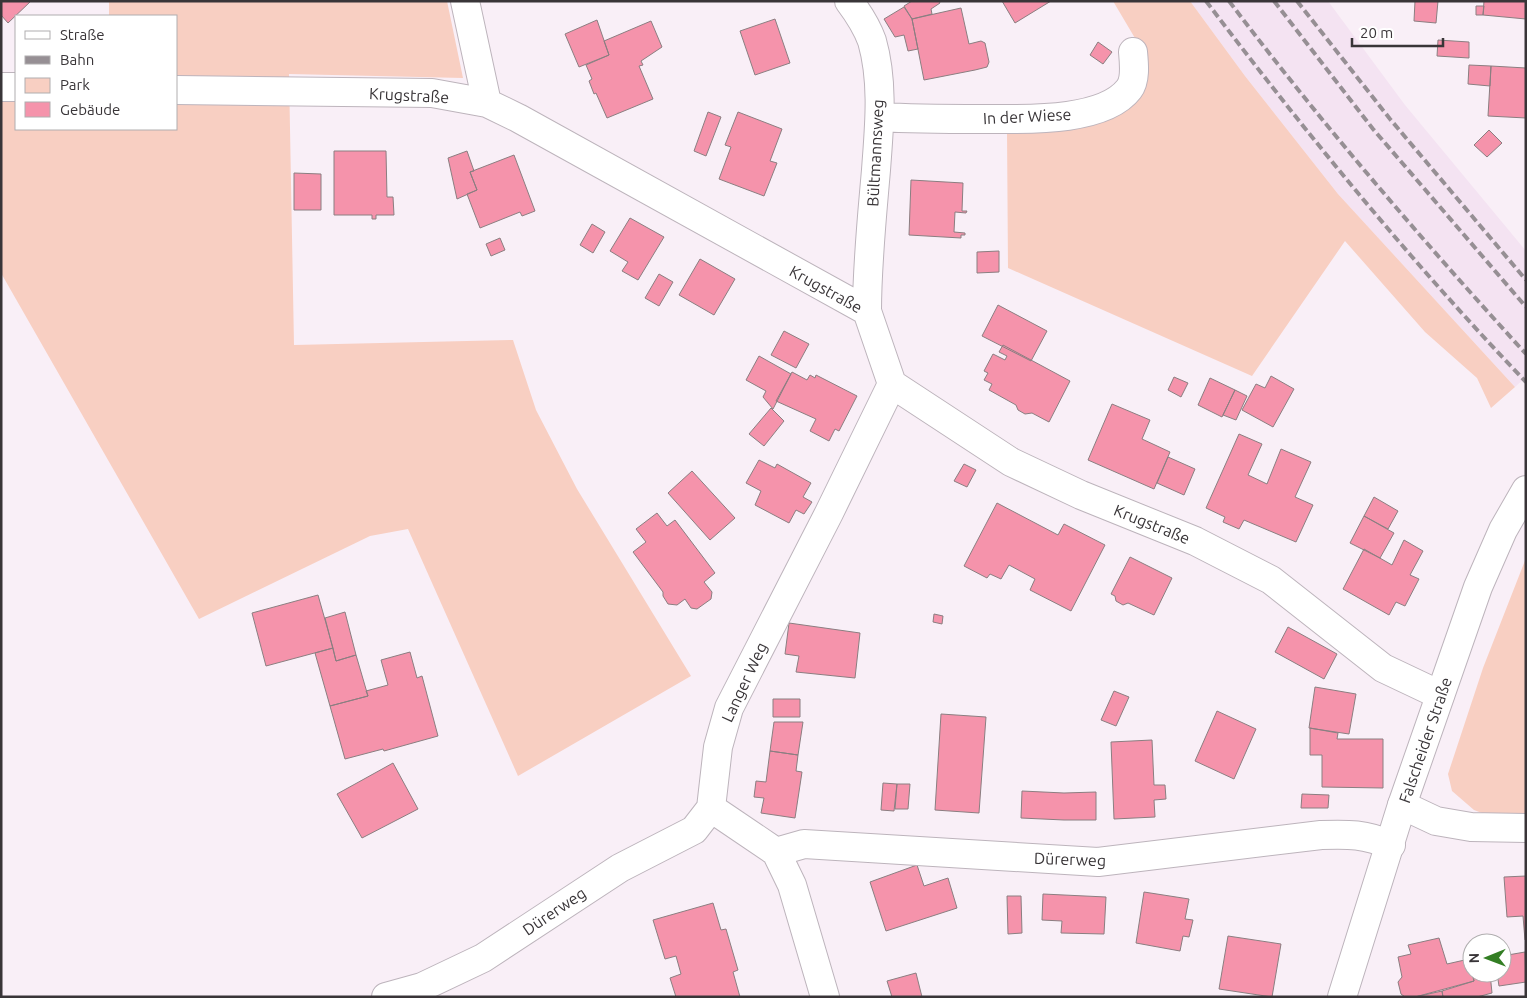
<svg xmlns="http://www.w3.org/2000/svg" width="1527" height="998" font-family="Ubuntu,sans-serif">
<style>
.built{fill:#f4e3f2}
.green{fill:#f8cfc2}
.building{fill:#f593ab;stroke:#8b7e81}
.lines{fill:none;stroke-linecap:round;stroke-linejoin:round}
.minor-casing{stroke:#bdb4bc;stroke-width:30}
.tertiary-casing{stroke:#bdb4bc;stroke-width:30}
.minor{stroke:#fff;stroke-width:28}
.tertiary{stroke:#fff;stroke-width:28}
.rail{stroke:#968f94;stroke-width:4;stroke-dasharray:8 4;stroke-linecap:butt}
.labels{text-anchor:middle;dominant-baseline:central;stroke-width:4;stroke-linejoin:round;paint-order:stroke}
.street-label{font-size:16px;fill:#393538;stroke:#fff}
</style>
<rect width="100%" height="100%" fill="#f9eff7"/>
<path class="built" d="M1190,1h138l77,104 121,146v126l-11,10 -177,-193 -93,-118z"/>
<path class="green" d="M109,1h338l16,77 -174,-4 5,271 219,-5 23,70 41,79 114,187 -173,100 -110,-247 -38,7 -171,83 -198,-346v-173h15v29h160v-113h-67z
M1113,1h77l55,75 93,118 177,193 -24,21 -14,-30 -52,-46 -80,-91 -93,135 -244,-108 -1,-137 95,-13 40,-68z
M1526,558v261l-31,-1 -21,-8 -22,-19 -4,-17 35,-106z"/>
<path class="building" d="M1,1h30l-23,22 -7,-8z
M912,1h27l1,2 -9,6 1,5 -20,5 -8,-13z
M1002,1h49l-36,22z
M1415,1h23l-2,22 -22,-2z
M1484,1h42v18l-43,-4z
M1476,6h8l-1,9h-7z
M904,7l8,12 6,30 -10,2 -4,-16 -9,2 -11,-18z
M961,8l8,36 12,-3 4,2 4,19 -2,5 -12,3 -51,10 -12,-61z
M775,19l15,44 -35,12 -15,-44z
M597,20l12,35 -30,12 -14,-33z
M651,21l11,26 -21,14 2,4 -4,1 14,33 -46,19 -11,-25 -2,1 -5,-13 3,-2 -6,-14 23,-10 -5,-14z
M1438,40l31,2v16l-32,-2z
M1098,42l14,10 -9,12 -13,-9z
M1469,65l22,1 -1,20 -22,-2z
M1491,66l35,2v50l-38,-2z
M708,112l13,5 -15,39 -12,-5z
M738,112l44,17 -12,32 7,2 -13,33 -45,-17 12,-32 -6,-2z
M1489,130l13,13 -15,14 -13,-12z
M334,151h52l1,46h6l1,18h-18v4h-4v-4h-38z
M467,151l7,20 -4,1 7,18 -20,9 -9,-41z
M514,155l21,56 -13,5 -2,-4 -40,16 -13,-34 10,-4 -7,-18z
M294,173l27,1v36h-27z
M911,180l52,3 -1,28h5l-1,2 -11,-1 -1,20 11,1v2h-4v3l-52,-3z
M630,218l34,19 -26,43 -16,-9 6,-9 -18,-11z
M592,224l13,8 -12,21 -13,-8z
M500,238l5,12 -14,6 -5,-12z
M999,251v21l-22,1v-21z
M700,259l35,20 -21,36 -35,-20z
M659,274l14,8 -14,24 -14,-8z
M998,305l49,26 -16,30 -49,-25z
M784,331l25,13 -13,24 -25,-13z
M1003,345l67,36 -21,41 -17,-9 -7,1 -7,-4 -2,-5 -27,-15 3,-6 -8,-4 4,-7 -4,-2 9,-17 12,6 2,-4 -8,-4z
M759,356l32,18 -18,35 -10,-12 3,-6 -20,-11z
M792,372l15,8 3,-5 5,3 1,-3 41,21 -18,35 -4,-2 -6,12 -19,-10 6,-12 -40,-18z
M1271,376l23,13 -21,38 -31,-17 14,-26 9,4z
M1174,377l14,6 -7,14 -13,-7z
M1210,378l25,12 -13,27 -24,-12z
M1235,390l12,6 -11,24 -13,-5z
M1112,404l38,16 -8,19 28,13 -16,37 -66,-29z
M771,408l13,13 -20,25 -15,-12z
M1239,434l23,10 -14,31 19,9 14,-35 30,13 -16,35 18,8 -17,37 -52,-22 -5,9 -16,-7 2,-5 -19,-9z
M1168,457l27,12 -11,26 -27,-12z
M759,460l16,8 2,-4 34,19 -8,14 9,5 -8,12 -8,-4 -7,13 -34,-18 6,-14 -15,-8z
M964,464l12,6 -9,17 -13,-6z
M692,471l43,47 -25,22 -42,-47z
M1374,497l24,14 -10,18 -24,-13z
M997,503l61,32 6,-11 41,21 -34,66 -41,-21 5,-11 -26,-14 -8,14 -11,-5 -3,4 -23,-12z
M657,513l10,13 8,-6 40,53 -11,9 8,10 -1,7 -14,10 -6,-1 -6,-9 -8,6 -9,-1 -5,-8v-4l-30,-40 13,-10 -10,-13z
M1364,516l30,17 -14,25 -30,-15z
M1404,540l19,11 -13,24 9,4 -14,27 -9,-4 -7,13 -46,-26 21,-40 28,16z
M1130,557l42,21 -18,37 -26,-12 -5,2 -7,-4 -1,-5 -4,-2z
M318,595l15,53 -67,18 -14,-53z
M345,612l11,43 -20,6 -11,-43z
M934,614l9,2 -1,8 -9,-2z
M789,623l71,10 -5,45 -59,-6 3,-16 -14,-2z
M1288,627l49,27 -13,25 -49,-27z
M333,648l3,13 20,-6 12,41 -38,10 -15,-53z
M410,652l7,26 5,-2 16,60 -54,15 -1,-2 -38,10 -15,-53 38,-10 -2,-5 22,-6 -7,-25z
M1315,687l41,7 -7,40 -40,-6z
M1114,691l15,6 -13,29 -15,-6z
M773,699h27v18h-27z
M1217,711l39,18 -22,50 -39,-18z
M941,714l45,3 -7,96 -44,-3z
M774,722h29l-5,33 -28,-4z
M1310,728l28,5 -1,6h46v49l-61,-1v-32h-12z
M1152,740l2,45h11l1,14 -12,1 1,17 -41,2 -3,-77z
M770,751l28,4 -2,16 6,1 -7,46 -34,-5 3,-15 -10,-1 2,-16 10,1z
M393,763l25,46 -56,29 -25,-44z
M883,783l14,1 -3,27 -13,-1z
M897,784h13l-2,25h-13z
M1022,791l42,2 32,-1v28h-32l-43,-2z
M1302,794l27,1 -1,13h-27z
M917,865l7,21 24,-8 9,30 -71,23 -16,-49z
M1526,876v64h-1l-2,-24 -16,1 -3,-40z
M1144,892l45,7 -4,20 8,1 -4,17 -6,-1 -3,15 -44,-8z
M1043,894l63,3 -2,37 -43,-1 1,-12 -20,-1z
M1007,896h14l1,37 -14,1z
M713,903l8,27 5,-1 12,41 -5,2 7,25h-64l-6,-19 11,-4 -5,-18 -11,3 -12,-39z
M1228,936l53,8 -9,53 -53,-8z
M1439,938l8,26 22,-5 5,22 -59,16h-10l-4,-3 -3,-12 4,-5 -4,-20 13,-3 -3,-9z
M1525,952l1,30 -27,4 -2,-13h5v-17z
M916,973l6,24h-30l-5,-16z
M1472,973h18l2,20 -15,4h-34l-1,-6 32,-10z
M1442,991l1,6h-28z"/>
<g class="lines">
<g class="minor-casing">
<path id="minor" d="M465,1l22,102
M849,1c9,12 18,26 23,40 12,42 7,87 4,129 -4,47 -9,94 -9,141
M1,87h15
M176,90l256,3 55,10 31,15 349,193 25,73 119,78 70,33 114,46 76,39 112,88 57,27
M880,117c34,2 68,2 103,2 38,0 120,4 146,-30 7,-9 5,-26 4,-37
M1402,805l34,16 35,6 55,1
M711,808l7,-61 11,-39 100,-195 63,-129
M711,808l65,44 16,33 33,112
M776,852l28,-8 294,18 223,-27c28,-1 44,-1 70,10
M386,997l36,-10 61,-29 137,-90 74,-38 17,-22"/>
</g>
<g class="tertiary-casing">
<path id="tertiary" d="M1342,997l60,-192 76,-218 25,-57 23,-40"/>
</g>
<use href="#minor" class="minor"/>
<use href="#tertiary" class="tertiary"/>
<path class="rail" d="M1206,1c100,132 205,261 320,381
M1229,1c93,123 193,239 297,353
M1274,1l99,128 153,178
M1297,1l93,118 136,161"/>
</g>
<g class="labels">
<g class="street-label">
<text transform="translate(409 95) rotate(3)">Krugstraße</text>
<text transform="translate(1027 116) rotate(-3)">In der Wiese</text>
<text transform="translate(875 153) rotate(-87)">Bültmannsweg</text>
<text transform="translate(826 289) rotate(29)">Krugstraße</text>
<text transform="translate(1152 524) rotate(22)">Krugstraße</text>
<text transform="translate(744 682) rotate(-65)">Langer Weg</text>
<text transform="translate(1425 740) rotate(-71)">Falscheider Straße</text>
<text transform="translate(1070 859) rotate(2)">Dürerweg</text>
<text transform="translate(554 911) rotate(-34)">Dürerweg</text>
</g>
</g>
<rect width="1527" height="998" fill="none" stroke="#393538" stroke-width="5"/>
<rect x="15" y="15" width="162" height="115" fill="#ffffff" stroke="#b0aeaf"/>
<rect x="25" y="31" width="25" height="8" fill="#ffffff" stroke="#b0aeaf"/>
<text x="60" y="40" font-size="15" fill="#393538">Straße</text>
<rect x="25" y="56" width="25" height="8" fill="#968f94" stroke="#b0aeaf"/>
<text x="60" y="65" font-size="15" fill="#393538">Bahn</text>
<rect x="25" y="78" width="25" height="15" fill="#f8cfc2" stroke="#b0aeaf"/>
<text x="60" y="90" font-size="15" fill="#393538">Park</text>
<rect x="25" y="102" width="25" height="15" fill="#f593ab" stroke="#b0aeaf"/>
<text x="60" y="115" font-size="15" fill="#393538">Gebäude</text>
<g transform="translate(1487 958) rotate(269)"><circle r="24" fill="#ffffff" stroke="#b0aeaf"/>
<path d="M0-4L9 19L0 12L-9 19Z" fill="#337e24"/>
<text y="-8" font-size="14" font-weight="bold" text-anchor="middle" fill="#393538">N</text>
</g>
<path d="M1352 38v8h91v-8" fill="none" stroke="#393538" stroke-width="2.5"/>
<text x="1360" y="38" font-size="15" fill="#393538" stroke="#ffffff" stroke-width="4" paint-order="stroke">20 m</text>
</svg>
